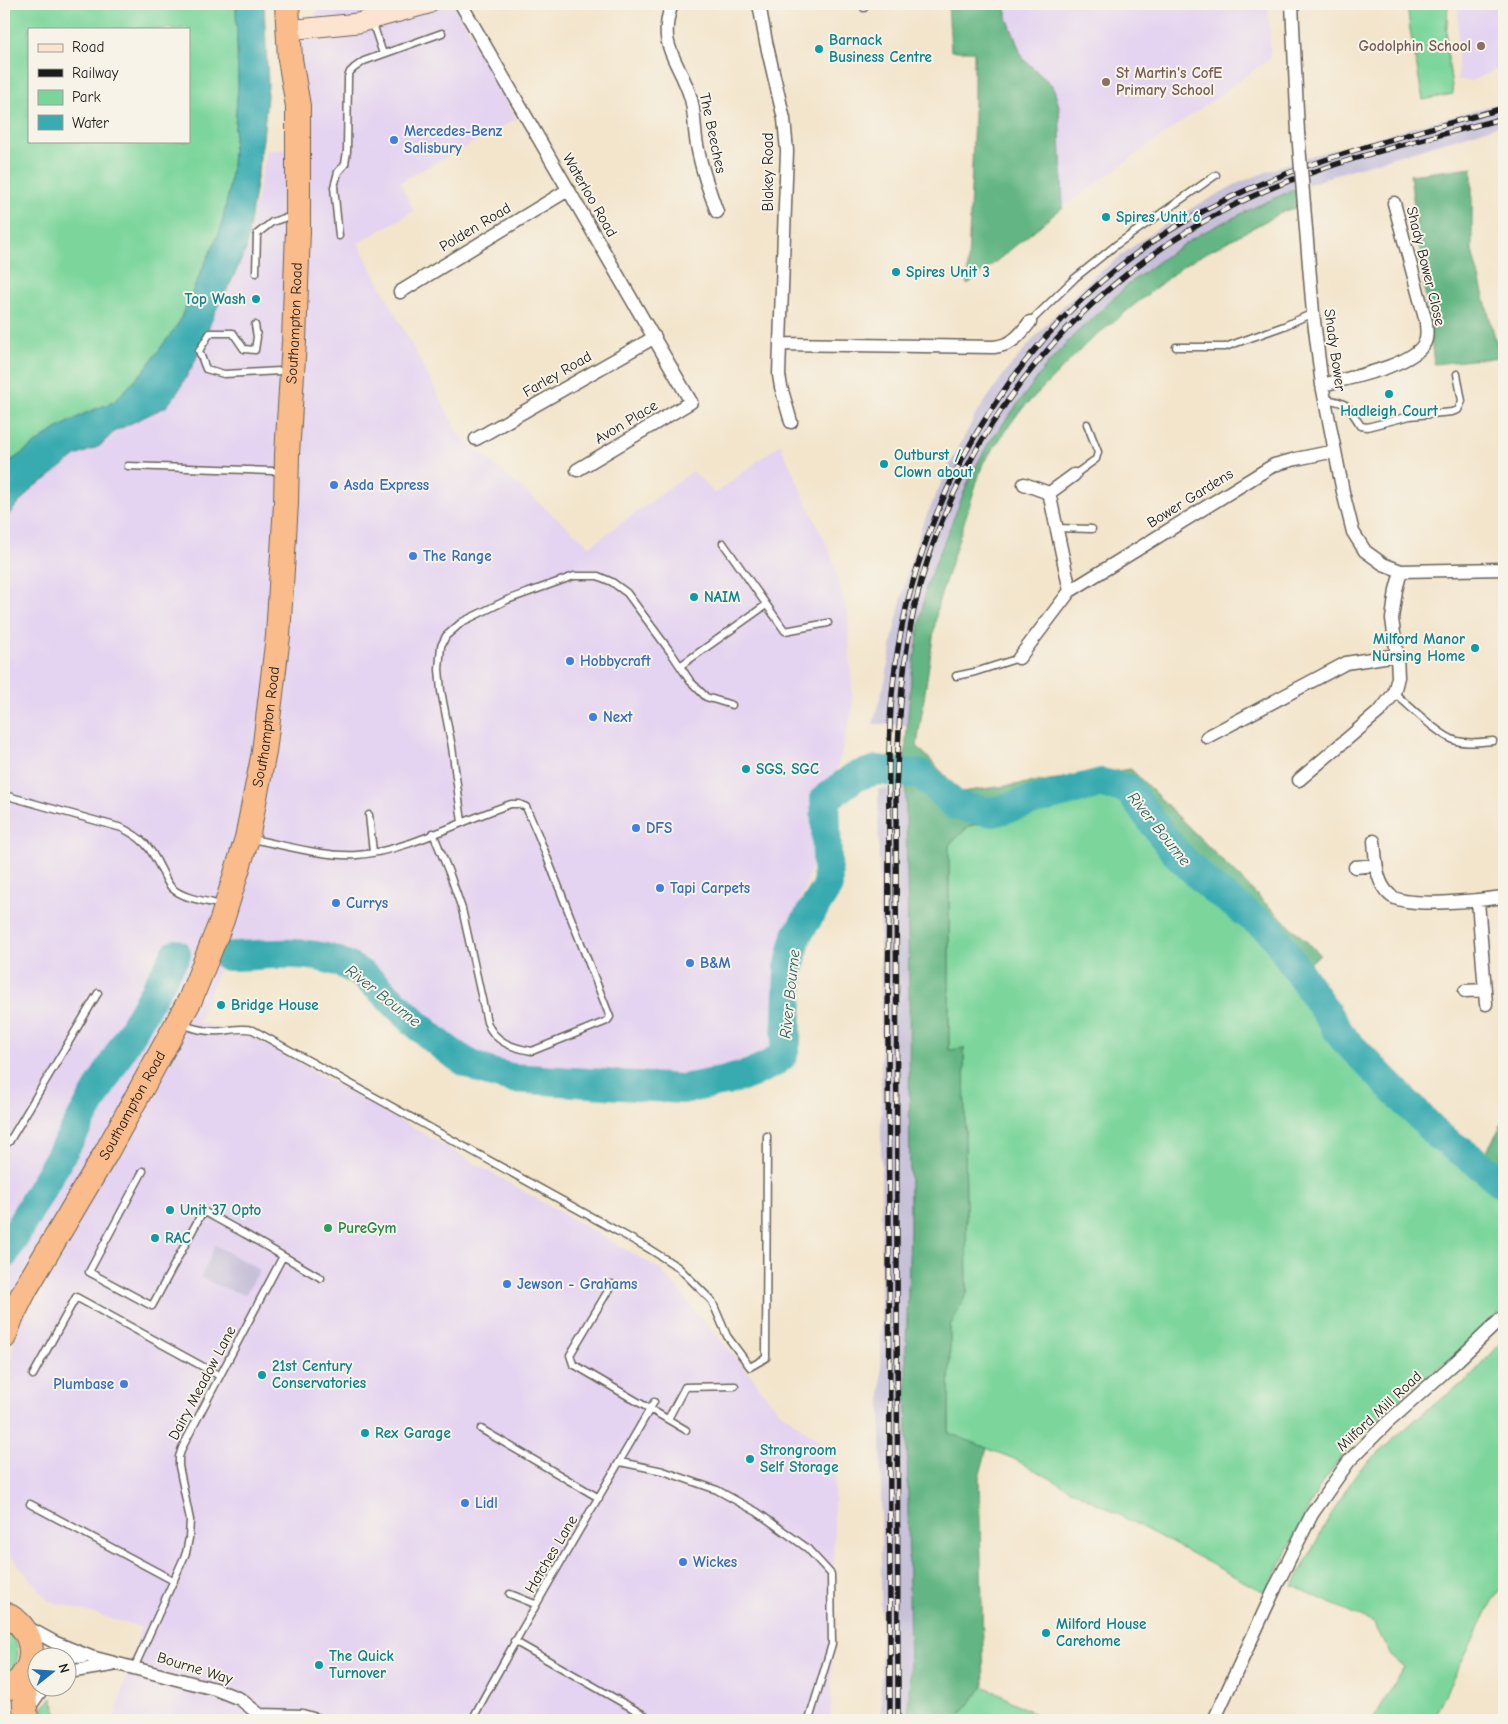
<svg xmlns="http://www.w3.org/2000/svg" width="1508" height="1724" font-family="'Comic Neue',sans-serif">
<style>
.built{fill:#e4d3f1}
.industrial{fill:#c6c0d9}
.green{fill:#7bd59b;stroke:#4c785c;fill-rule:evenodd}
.forest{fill:#64b683;stroke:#406950}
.water{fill:#39abb1;stroke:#2a6466}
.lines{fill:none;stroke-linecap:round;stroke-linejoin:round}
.river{stroke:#39abb1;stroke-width:30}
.lane-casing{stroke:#67625a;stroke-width:9}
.street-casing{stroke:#67625a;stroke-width:15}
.secondary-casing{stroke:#67625a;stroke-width:21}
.highway-casing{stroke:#67625a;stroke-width:26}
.lane{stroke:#fff;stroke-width:6}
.street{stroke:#fff;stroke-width:12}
.secondary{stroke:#fde4d0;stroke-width:19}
.highway{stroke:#f9bc8a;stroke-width:24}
.rail-casing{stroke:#1c1c1c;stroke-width:5.5}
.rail{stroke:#f7f3e8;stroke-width:4;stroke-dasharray:11;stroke-linecap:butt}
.street-bridge-casing{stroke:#67625a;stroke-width:15;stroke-linecap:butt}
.street-bridge{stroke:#fff;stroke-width:12}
.education-dot{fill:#8d6e63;stroke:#f7f3e8;stroke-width:2}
.culture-dot{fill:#0f9aa8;stroke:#f7f3e8;stroke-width:2}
.shop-dot{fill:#3f7fe0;stroke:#f7f3e8;stroke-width:2}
.leisure-dot{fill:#2e9e5b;stroke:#f7f3e8;stroke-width:2}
.labels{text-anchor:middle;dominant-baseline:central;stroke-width:4;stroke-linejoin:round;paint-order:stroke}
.culture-label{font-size:15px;font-weight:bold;fill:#0d838f;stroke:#f7f3e8;text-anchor:start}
.education-label{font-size:15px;font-weight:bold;fill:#785e54;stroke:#f7f3e8;text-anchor:end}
.shop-label{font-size:15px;font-weight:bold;fill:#366cbe;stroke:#f7f3e8;text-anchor:start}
.street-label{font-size:15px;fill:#1c1c1c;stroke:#f7f3e8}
.leisure-label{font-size:15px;font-weight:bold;fill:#27864d;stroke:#f7f3e8;text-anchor:start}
.water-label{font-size:16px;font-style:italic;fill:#295c5f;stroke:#f7f3e8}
</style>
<rect width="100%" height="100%" fill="#f7f3e8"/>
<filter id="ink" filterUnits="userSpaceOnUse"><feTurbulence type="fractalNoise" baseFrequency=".02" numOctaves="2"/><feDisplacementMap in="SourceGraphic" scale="10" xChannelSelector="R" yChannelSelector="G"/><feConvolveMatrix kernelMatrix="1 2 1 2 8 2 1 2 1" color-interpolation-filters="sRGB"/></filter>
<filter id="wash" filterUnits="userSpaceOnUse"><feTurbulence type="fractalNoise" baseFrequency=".0096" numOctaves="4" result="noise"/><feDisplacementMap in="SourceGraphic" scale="20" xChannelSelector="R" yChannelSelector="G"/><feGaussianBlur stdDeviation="1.12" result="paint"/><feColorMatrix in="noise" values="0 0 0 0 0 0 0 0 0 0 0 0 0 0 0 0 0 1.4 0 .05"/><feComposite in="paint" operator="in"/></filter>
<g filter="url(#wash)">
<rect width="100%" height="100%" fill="#f3e5cc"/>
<path class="built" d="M358,4h97l61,115 -116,63 14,29 -56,32 102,193 130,110 103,-75 22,23 65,-50 52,113 16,59 5,92 -43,165 -33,90 -3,84 -90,36 -107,-6 -91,-11 -130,-101 -39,-16 -90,-1 -29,75 54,13 408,233 89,104 28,36 58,44 -4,267h-717l27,-93 -92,-26 -45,-53v-141l14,-94 -14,-7v-786l29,-33 12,-7 31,-24 24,-10 15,-15 52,-25 12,-16 16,-29 20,-49 18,-34 13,-29 21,-99h35l-2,-106 18,-33z
M973,4h295l3,54 -208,149 -4,-101 -85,10z
M1458,4h46v62l-33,15 -13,-1z"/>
<path class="industrial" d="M1504,102v22l-164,49 -44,16 -39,17 -57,28 -69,48 -30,27 -55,57 -58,78 -17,31 -45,112 -11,60 -8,78 -34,-1 13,-46 7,-43 14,-60 15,-49 26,-58 27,-52 29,-42 25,-30 31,-35 32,-31 56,-43 33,-21 55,-30 60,-24z
M878,789h25l4,2 3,440 -4,119 4,321 -2,49h-27v-708z
M215,1245l45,25 -15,25 -29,-10 -15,-8z"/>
<path class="green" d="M4,4h232l2,82 -6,79 -4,31 -7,32 -43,96 -32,44 -31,33 -31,13 -28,15 -48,34 -4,5zM29,29h160v112h-160z
M1407,4h41l-2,40 7,50 -30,6 -13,-70z
M1109,796l16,6 135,135 106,141 138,122v108l-33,36 -63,47 -53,48 -37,50 -51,103 -9,-3 -246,-131 -63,-24 1,-108 17,-33 -3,-245 -15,3v-206l20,-19 114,-28z
M1504,1340v245l-11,15 -61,120h-59l31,-53 -13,-11 -17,-33 -81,-37 33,-63 31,-51 68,-61 41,-30z
M4,1629c20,13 17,36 0,49z
M984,1686l62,34h-90z
M52,1698l7,22h-19l4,-14z"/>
<path class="forest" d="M948,4h58l1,13 16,42 30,27 6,20 4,101 -96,78 7,-169v-65h-23z
M1472,167v84l28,106 -66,7 -24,-189z
M1295,189l4,18 -15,4 -100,54 -97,78 -68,69 -36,51 -45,141 -21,142 44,46 170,-23 133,133 56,52 -28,26 -32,-43 -135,-135 -16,-6 -26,2 -114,28 -20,19v205l15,-2 3,245 -17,33 -1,107 38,15 -8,30 5,208 -28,34h-48l2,-49 -4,-321 4,-119 -1,-241 -4,-237 6,-74 15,-92 45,-112 17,-31 58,-78 26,-29 59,-55 32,-24 37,-24 57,-28z
M1504,1120v80l-30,-26z"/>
<path class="water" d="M236,4h28l4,81 -5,54 -17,110 -13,29 -18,34 -20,49 -16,29 -12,16 -52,25 -15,15 -24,10 -31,24 -12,7 -29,33v-52l4,-5 48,-34 28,-15 31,-13 31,-33 32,-44 43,-96 7,-32 4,-31 6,-79z"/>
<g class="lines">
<path class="river" d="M227,956c35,0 71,-7 106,4 37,11 66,50 95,74 17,15 37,30 58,37 8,3 17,5 26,7l170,11 44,-8 24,-7 23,-11 10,-8 3,-13 3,-74 8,-33 31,-49 -3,-87 29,-22 23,-7 45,5 34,31 37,6 38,-11 70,-18 27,6 47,63 37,36 60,44 71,106 97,99 34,23 28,23 2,-1
M4,1254l172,-300"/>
</g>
</g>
<g filter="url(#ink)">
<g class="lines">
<g class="lane-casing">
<path id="lane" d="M864,4v4
M372,21l11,33
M339,236l-5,-49 4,-15 7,-8 2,-13 1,-74 2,-5 4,-4 10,-7 78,-28
M256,273l1,-39 15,-12 12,-4
M1030,322l45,-44 41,-33 100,-70
M255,325l2,12 -2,13 -11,-1 -11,-16h-23l-11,18 7,18 18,5 56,-3
M1176,347h49l59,-21 29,-13
M1325,399c25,4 22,7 36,27l6,1 43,-11 42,-4 6,-2 4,-9 -5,-27
M128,466l145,5
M1074,475l22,-16 2,-7 -11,-28
M1056,528l36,1
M723,543l62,88 43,-8
M680,666l86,-61
M956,676l19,-4 44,-14
M1394,693c15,12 46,44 63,48 12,3 24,1 36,0
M4,795l118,33c22,11 28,19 39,41 4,7 5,14 12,20 11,9 27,11 40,14
M369,815l4,37
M462,822l-10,-75 -11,-56 -2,-22 2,-23 5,-10 16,-14 45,-22 67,-24h24l14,6 15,11 45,61 18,27 16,16 26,8
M251,839c34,6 72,18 106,16 51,-4 105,-35 154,-51h8l7,3 13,30 71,180 -3,4 -75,30c-19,-3 -38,-9 -45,-29l-25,-113 -12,-34 -17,-42
M181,1024c14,5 25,8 40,7 11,-1 20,-4 32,-1l393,217 32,20 34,34 15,35 23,31 16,-9 1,-222
M9,1142l89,-149
M143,1171l-54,101 63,34 51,-95 42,23 76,44
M612,1284l-42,71 3,9 113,66
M33,1375l43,-78 144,79
M668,1419l17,-32 50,-1
M481,1429l118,69
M620,1462l43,9 54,19 40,22 50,36 24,26 1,70 -23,76
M30,1504l144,77
M510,1594l25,10
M514,1641l139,79
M134,1668l52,-115 3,-15 1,-18 -11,-54v-9l3,-9 101,-192
M472,1720c57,-107 121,-212 182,-318"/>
</g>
<g class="street-casing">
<path id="street" d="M461,4l230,398 -114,68
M672,4c-16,44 8,56 19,95 4,15 3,31 6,46 4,23 12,45 20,67
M759,4l7,38 18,77 3,32 -7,193 214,3c18,-2 25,-11 36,-25
M1292,4l6,129
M1304,205l9,108 9,72 21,107 10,40 12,19 18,13 18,7 103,-2
M400,292l168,-102
M780,344l-1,31 2,12 10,35
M1322,385c26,-7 92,-19 103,-43 3,-6 1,-14 1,-20l-32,-119
M476,439l179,-102
M1024,484l22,8 4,5 20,94
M1048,494l26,-19
M1019,658l51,-67 204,-126 22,-6 39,-8
M1207,737l139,-74 51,-8
M1299,780l82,-70 13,-17 4,-16 -1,-22 -5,-36 4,-29 5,-19
M1374,841c2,18 1,41 16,54 14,14 93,5 114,2
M1355,867l21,-2
M1478,901l8,103
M1465,991l20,-1
M25,1626l31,17 35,14 124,32 25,10 20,16 42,1 14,4
M63,1656l20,1
M68,1672l44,-7
M28,1709l16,-23
M1214,1720l63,-136 35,-70 37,-53 38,-38 71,-63 46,-44"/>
</g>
<g class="secondary-casing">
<path id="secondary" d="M288,30l70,-7 70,-19"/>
</g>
<g class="highway-casing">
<g id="highway">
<path id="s1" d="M4,1337l7,-19 15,-30 80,-135 84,-153 32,-80 25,-82 17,-86 14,-116 8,-133 1,-48 7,-114 4,-111v-124l-8,-47 -3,-55"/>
<path d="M4,1614c35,13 37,63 0,75"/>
<path d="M23,1675l3,45"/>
</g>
</g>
<use href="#lane" class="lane"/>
<use href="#street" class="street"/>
<use href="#secondary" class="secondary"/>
<use href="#highway" class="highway"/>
<g class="rail-casing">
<path id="rail" d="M890,1720c0,-228 0,-455 -2,-683 0,-62 1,-124 1,-186 0,-58 -2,-117 5,-175 23,-192 141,-378 315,-468 93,-48 195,-72 295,-100
M898,1720l-2,-931c3,-62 5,-124 19,-184 44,-186 180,-342 354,-416 76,-32 157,-50 235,-71"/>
</g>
<use href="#rail" class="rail"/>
<g class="street-bridge-casing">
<path id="street-bridge" d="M1298,133l6,72"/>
</g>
<use href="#street-bridge" class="street-bridge"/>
</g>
</g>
<g class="education-dot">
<circle cx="1481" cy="46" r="5"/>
<circle cx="1106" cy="82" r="5"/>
</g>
<g class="culture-dot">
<circle cx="819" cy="49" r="5"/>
<circle cx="1106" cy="217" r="5"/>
<circle cx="896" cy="272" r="5"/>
<circle cx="256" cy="299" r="5"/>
<circle cx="1389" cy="394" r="5"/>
<circle cx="884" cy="464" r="5"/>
<circle cx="694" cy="597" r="5"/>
<circle cx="1475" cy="648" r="5"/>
<circle cx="746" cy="769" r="5"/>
<circle cx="221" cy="1005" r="5"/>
<circle cx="170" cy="1210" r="5"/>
<circle cx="155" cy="1238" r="5"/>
<circle cx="262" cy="1375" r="5"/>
<circle cx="365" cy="1433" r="5"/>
<circle cx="750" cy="1459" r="5"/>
<circle cx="1046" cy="1633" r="5"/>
<circle cx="319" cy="1665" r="5"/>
</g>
<g class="shop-dot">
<circle cx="394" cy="140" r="5"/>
<circle cx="334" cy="485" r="5"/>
<circle cx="413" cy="556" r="5"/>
<circle cx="570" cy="661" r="5"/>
<circle cx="593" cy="717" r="5"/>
<circle cx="636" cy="828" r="5"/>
<circle cx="660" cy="888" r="5"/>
<circle cx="336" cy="903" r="5"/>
<circle cx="690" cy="963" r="5"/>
<circle cx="507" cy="1284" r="5"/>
<circle cx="124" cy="1384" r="5"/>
<circle cx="465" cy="1503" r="5"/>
<circle cx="683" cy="1562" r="5"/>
</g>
<circle class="leisure-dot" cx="328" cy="1228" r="5"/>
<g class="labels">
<g class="culture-label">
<text x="829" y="40">Barnack<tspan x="829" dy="17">Business Centre</tspan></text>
<text x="1116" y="217">Spires Unit 6</text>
<text x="906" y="272">Spires Unit 3</text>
<text x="246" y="299" text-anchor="end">Top Wash</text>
<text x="1389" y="411" text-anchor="middle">Hadleigh Court</text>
<text x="894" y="455">Outburst /<tspan x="894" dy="17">Clown about</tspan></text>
<text x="704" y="597">NAIM</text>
<text x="1465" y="639" text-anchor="end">Milford Manor<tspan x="1465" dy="17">Nursing Home</tspan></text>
<text x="756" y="769">SGS, SGC</text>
<text x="231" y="1005">Bridge House</text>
<text x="180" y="1210">Unit 37 Opto</text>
<text x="165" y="1238">RAC</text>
<text x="272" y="1366">21st Century<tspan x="272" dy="17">Conservatories</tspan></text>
<text x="375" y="1433">Rex Garage</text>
<text x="760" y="1450">Strongroom<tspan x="760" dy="17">Self Storage</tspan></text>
<text x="1056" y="1624">Milford House<tspan x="1056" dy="17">Carehome</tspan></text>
<text x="329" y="1656">The Quick<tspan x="329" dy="17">Turnover</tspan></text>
</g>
<g class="education-label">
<text x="1471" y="46">Godolphin School</text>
<text x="1116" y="73" text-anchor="start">St Martin's CofE<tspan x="1116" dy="17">Primary School</tspan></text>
</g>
<g class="shop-label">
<text x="404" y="131">Mercedes-Benz<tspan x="404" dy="17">Salisbury</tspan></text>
<text x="344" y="485">Asda Express</text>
<text x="423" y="556">The Range</text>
<text x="580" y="661">Hobbycraft</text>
<text x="603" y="717">Next</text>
<text x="646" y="828">DFS</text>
<text x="670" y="888">Tapi Carpets</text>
<text x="346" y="903">Currys</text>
<text x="700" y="963">B&amp;M</text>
<text x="517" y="1284">Jewson - Grahams</text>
<text x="114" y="1384" text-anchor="end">Plumbase</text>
<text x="475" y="1503">Lidl</text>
<text x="693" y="1562">Wickes</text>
</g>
<g class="street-label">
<text transform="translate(713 133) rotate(78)">The Beeches</text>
<text transform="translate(768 172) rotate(-90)">Blakey Road</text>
<text transform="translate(590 195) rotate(60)">Waterloo Road</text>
<text transform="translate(475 227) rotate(-31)">Polden Road</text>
<text transform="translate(1426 266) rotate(76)">Shady Bower Close</text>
<text stroke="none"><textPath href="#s1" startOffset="1075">Southampton Road</textPath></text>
<text transform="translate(1335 350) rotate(82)">Shady Bower</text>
<text transform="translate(557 374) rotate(-30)">Farley Road</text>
<text transform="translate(626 422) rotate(-31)">Avon Place</text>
<text transform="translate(1190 498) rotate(-32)">Bower Gardens</text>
<text stroke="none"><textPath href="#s1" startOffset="670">Southampton Road</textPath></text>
<text stroke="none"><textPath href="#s1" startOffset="265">Southampton Road</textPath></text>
<text transform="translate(202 1383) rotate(-62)">Dairy Meadow Lane</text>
<text transform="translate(1379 1411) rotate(-43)">Milford Mill Road</text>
<text transform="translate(551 1554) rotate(-59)">Hatches Lane</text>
<text transform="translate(195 1668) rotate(17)">Bourne Way</text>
</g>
<g class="leisure-label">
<text x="338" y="1228">PureGym</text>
</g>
<g class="water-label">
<text transform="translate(1159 829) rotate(51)">River Bourne</text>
<text transform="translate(790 994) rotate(-84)">River Bourne</text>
<text transform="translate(383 996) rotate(38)">River Bourne</text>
</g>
</g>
<rect width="1508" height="1724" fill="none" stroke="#f7f3e8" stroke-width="20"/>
<rect x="28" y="28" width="162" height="115" fill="#f7f3e8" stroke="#9f9d96"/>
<rect x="38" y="44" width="25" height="8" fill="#fde4d0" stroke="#9f9d96"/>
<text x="72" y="52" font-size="15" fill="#1c1c1c">Road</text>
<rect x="38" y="69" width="25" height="8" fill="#1c1c1c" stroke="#9f9d96"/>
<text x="72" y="78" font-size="15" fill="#1c1c1c">Railway</text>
<rect x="38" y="90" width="25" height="15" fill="#7bd59b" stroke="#9f9d96"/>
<text x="72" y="102" font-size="15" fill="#1c1c1c">Park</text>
<rect x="38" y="115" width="25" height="15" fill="#39abb1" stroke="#9f9d96"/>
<text x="72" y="128" font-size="15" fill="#1c1c1c">Water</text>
<g transform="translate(52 1672) rotate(73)"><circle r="24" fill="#f7f3e8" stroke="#9f9d96"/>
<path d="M0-4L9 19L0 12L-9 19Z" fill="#1f6fb2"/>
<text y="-8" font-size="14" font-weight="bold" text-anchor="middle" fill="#1c1c1c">N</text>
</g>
</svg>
